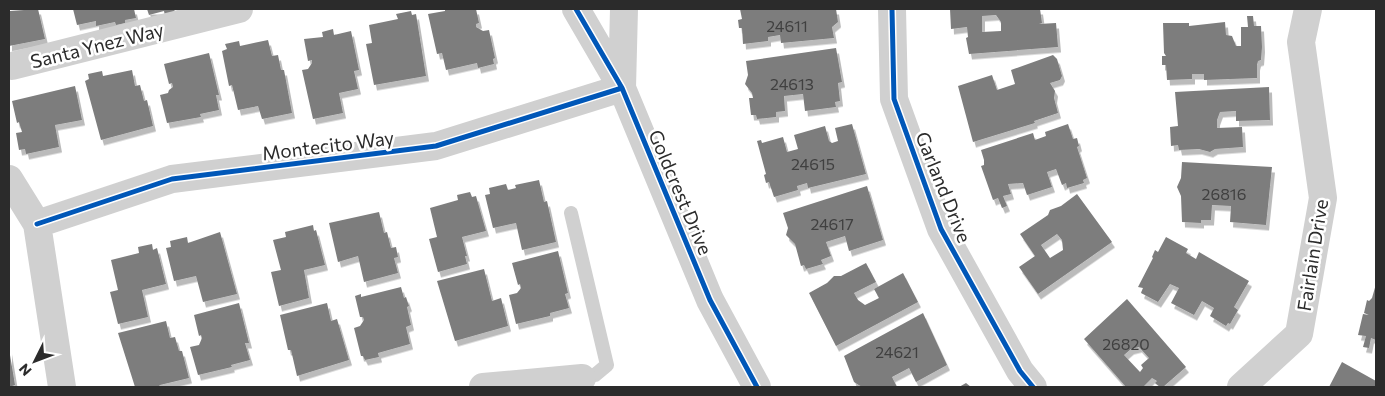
<svg xmlns="http://www.w3.org/2000/svg" width="1385" height="396" font-family="Commissioner,sans-serif">
<style>
.building{fill:#7d7d7d;fill-rule:evenodd;filter:url(#shadow)}
.lines{fill:none;stroke-linecap:round;stroke-linejoin:round}
.service{stroke:#d0d0d0;stroke-width:14}
.minor{stroke:#d0d0d0;stroke-width:28}
.cycleway-casing{stroke:#fff;stroke-width:8}
.cycleway{stroke:#0057b8;stroke-width:5}
.labels{text-anchor:middle;dominant-baseline:central;stroke-width:5;stroke-linejoin:round;paint-order:stroke}
.number-label{font-size:16px;fill:#404040}
.street-label{font-size:19px;fill:#2b2b2b;stroke:#fff}
</style>
<defs>
<filter id="shadow"><feDropShadow dx="3" dy="5.5" stdDeviation="0" flood-color="#0004"/></filter>
</defs>
<rect width="100%" height="100%" fill="#fff"/>
<path class="building" d="M9,9l1,2 28,-2 7,30 -36,7z
M73,9h61l2,9 -11,2v3l-9,2 -1,-3 -19,4v-5l-19,4z
M147,9h27l2,5 -11,2 -1,-5 -15,4z
M445,9h31l3,14 -3,1v3l7,4 6,-1 6,28 -2,1 1,5 -16,4 -1,-5 -31,7 -4,-17 -5,1 -9,-40 17,-3z
M740,9h96l2,13 -6,5 2,11 -53,5 -1,-8 -12,2v4l-25,3 -1,-16h-3l-1,-8 4,-1z
M950,9h90l2,14 -3,1 17,-1 2,24 -89,7 -3,-16 2,-1 -1,-10 -16,2zM996,15l5,7v9l-19,1v-16z
M411,11l1,4 4,-1 10,62 -52,9 -8,-41 6,-1 -3,-18 29,-6 -2,-5z
M1247,16h6l1,10h7l1,21 -1,13 -3,1 -1,4v13l-53,2v-6h-12v5l-25,1 -1,-15h-4v-9h4l-2,-3 -1,-30h26v3l36,-4 1,13 6,1 4,10h5v-19h7z
M333,29l1,6 17,-4 8,39 -5,1 4,18 -19,4 4,20 -30,6 -11,-49 6,-1 4,-6v-3l-4,1 -4,-22 19,-2 -1,-5z
M268,40l4,16 6,-1 3,15h3l8,43 -30,6 -4,-13 -20,4 -6,-25 -3,1 -7,-35 5,-2 -2,-5 14,-3 1,5z
M836,48l6,34 -4,1 2,18 -5,1 1,5 -31,4 -2,-17 -19,2 1,15 -9,1v5l-19,2 -1,-4h-5l-2,-17h4l-1,-5 -7,-9 3,-9 -2,-14z
M209,53l10,42h-3l3,15 -19,4 1,3 -34,6 -7,-28 8,-2 1,-3 4,-3 -1,-4 -3,1 -5,-20z
M1053,55l4,4 5,17 -2,4 -10,3 5,8 -1,7 4,15 -24,8 1,2 -62,19 -15,-56 34,-11 5,15 18,-6 -4,-14z
M132,70l3,16 5,-1 4,16 3,-1 6,26 -52,14 -16,-59 4,-2 -1,-5 14,-3 1,5z
M75,86l7,34 -27,5 4,22 -33,7 -1,-5 -6,1 -3,-17 6,-1 -3,-10 -2,1 -5,-22z
M1269,87l1,33 -34,1v-10l-16,1 -3,8v8l25,-1 1,20 -28,2 -5,3 -11,-3 -20,1 -1,-5 -7,1 -1,-19 8,-1 -3,-34z
M852,124l14,50 -58,14 -1,-5 -10,3 1,4 -24,7 -5,-15 -3,1 -2,-8 2,-1 -9,-33 4,-1 1,3 21,-6 4,15 11,-3 -4,-14 31,-9 4,15 3,2 6,-2 -3,-13z
M1068,124l5,15 4,-1 2,8 -2,1 10,31 -4,2 1,3 -17,5 -1,-5 -4,2 -6,-16 -9,3 5,15 -25,8 -4,-12 -15,1 3,10 -8,2 4,10 -5,2 -4,-10 -5,2 -12,-34 3,-1v-5l-3,-10 52,-17 2,7 11,-4 -1,-4z
M1182,162l90,5 -6,58 -36,-3 1,-16 -19,-1 -1,15h-10v3l-19,-1 -1,-26 -4,-9 4,-9z
M539,180l5,22 3,-1 9,41 -34,8 -6,-27 -23,5 -8,-33 5,-1 -1,-6 17,-4 2,6 8,-2 -1,-3z
M867,186l16,54 -34,11 -4,-15 -19,6 5,14 -10,4 2,4 -17,5 -2,-4 -3,1 -6,-22 -9,-9 2,-7 -5,-15z
M470,192l2,5 4,-1 10,35 -24,6 5,19h-2l2,8 -29,8 -9,-33 8,-2 -7,-29 28,-8 -1,-5z
M1077,194l35,48 -74,52 -19,-27 16,-11 -15,-22 28,-19 2,-5 11,-4zM1057,234l5,6 1,10 -13,8 -9,-13z
M379,212l5,21 3,-1 4,16 5,-1 2,10 -4,1 4,15 -34,9 -6,-26 -20,6 -9,-39z
M313,225l1,6 2,-1 9,35 -21,5 5,28 -30,8 -8,-34 10,-2 -8,-30 13,-3 -1,-5z
M220,232l17,62 -34,8 -7,-26 -22,5 -8,-33 5,-1 -1,-6 17,-4 1,6z
M1166,237l22,12 -2,4 10,6 3,-7 50,29 -15,26 4,3 -8,14 -2,-1 -2,3 -16,-10 4,-8 -12,-7 -8,14 -23,-12 8,-15 -9,-4 -12,18 -17,-9 2,-5 -5,-1 15,-29 -1,-1 3,-7 3,2z
M152,244l1,6 4,-2 9,36 -24,6 6,27 -30,7 -8,-32 8,-2 -7,-30 28,-7 -1,-6z
M558,251l10,42 -3,1 4,14 -19,5v3l-34,8 -7,-29 8,-2 4,-5 -1,-4 -2,1 -6,-22z
M866,263l10,19 -22,11 4,7 7,5 14,-7 -5,-9 29,-16 15,29 -82,44 -27,-53 18,-10 7,-7h7z
M484,269l8,32 9,-3 7,28 -53,15 -18,-60z
M1376,284v56l-5,-2 -2,10 -6,-1 3,-11 -8,-1 5,-21 6,1 -5,-2 3,-13 2,1 3,-3z
M401,287l3,11 2,-1 3,9 -2,1 4,18 -5,2 4,17 -32,9 1,4 -14,3 -2,-4h-2l-7,-28 6,-2 4,-6 -1,-3h-3l-5,-21 6,-2v3z
M1127,299l59,68 -23,20h-3l-5,-4 2,-2 -5,-3 -9,9h-17l-42,-48zM1139,347l10,11 -8,7 2,3 -3,4 -16,-17 7,-6z
M239,303l10,40h-4l5,17 -19,5 1,2 -34,8 -8,-28 9,-2 3,-7 -1,-3 -2,1 -5,-21z
M327,303l4,18 6,-2 12,41 -52,16 -6,-26h-3l-8,-35z
M923,313l24,52 -31,17 -7,-14 -17,9 5,10h-35l-8,-5 -10,-26z
M166,321l4,17 5,-1 4,14h3l7,27 -29,7 -2,2h-23l-17,-54z
M9,349l6,36 -6,2z
M1342,362l34,19v6h-47z
M966,383l5,4h-12z"/>
<g class="lines">
<path class="service" d="M571,213l36,152 -12,10 -13,3"/>
<path class="minor" d="M576,9l46,79 88,212 47,87
M892,9l2,90 47,130 79,142 13,16
M12,66l227,-57
M622,88l2,-79
M9,179l28,45 25,163
M37,224l135,-45 264,-33 186,-58
M483,387l99,-9
M1241,387l58,-53 24,-136 -22,-156 7,-33"/>
<g class="cycleway-casing">
<path id="cycleway" d="M576,9l46,79 88,212 47,87
M892,9l2,90 47,130 79,142 13,16
M37,224l135,-45 264,-33 186,-58"/>
</g>
<use href="#cycleway" class="cycleway"/>
</g>
<g class="labels">
<g class="number-label">
<text x="787" y="25">24611</text>
<text x="792" y="83">24613</text>
<text x="813" y="163">24615</text>
<text x="1224" y="193">26816</text>
<text x="832" y="223">24617</text>
<text x="1126" y="343">26820</text>
<text x="897" y="351">24621</text>
</g>
<g class="street-label">
<text transform="translate(97 45) rotate(-14)">Santa Ynez Way</text>
<text transform="translate(328 145) rotate(-7)">Montecito Way</text>
<text transform="translate(944 187) rotate(68)">Garland Drive</text>
<text transform="translate(681 192) rotate(67)">Goldcrest Drive</text>
<text transform="translate(1312 255) rotate(-81)">Fairlain Drive</text>
</g>
</g>
<rect width="1385" height="396" fill="none" stroke="#2b2b2b" stroke-width="20"/>
<g transform="translate(35 361) rotate(228)" stroke="#ffffff" stroke-width="4" paint-order="stroke">
<path d="M0-4L9 19L0 12L-9 19Z" fill="#2b2b2b"/>
<text y="-8" font-size="14" font-weight="bold" text-anchor="middle" fill="#2b2b2b">N</text>
</g>
</svg>
